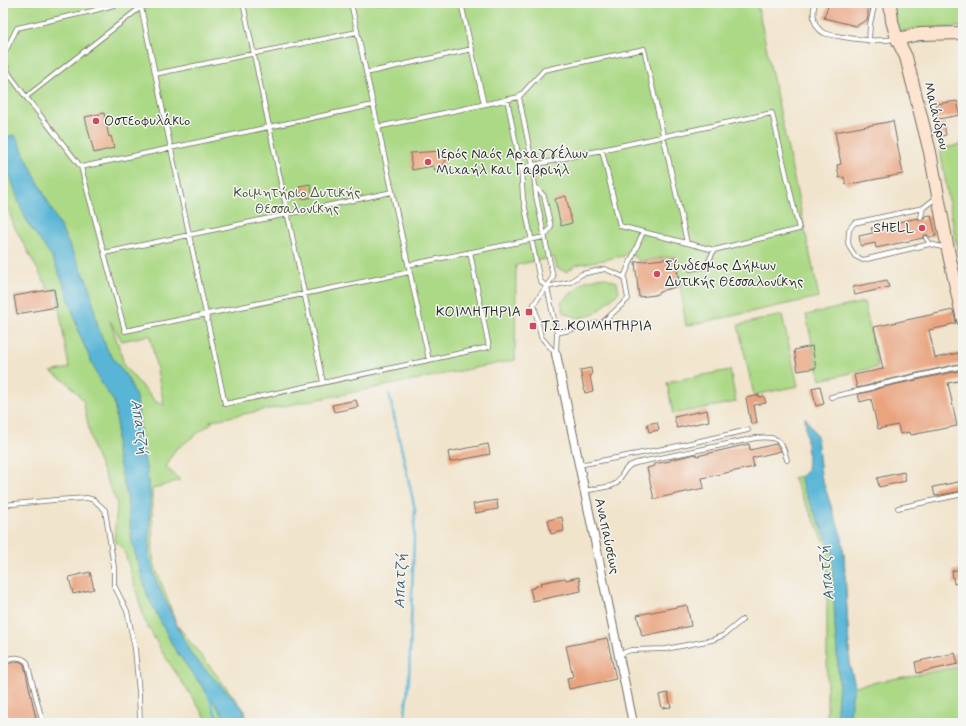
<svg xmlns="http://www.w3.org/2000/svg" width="966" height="726" font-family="Mynerve,sans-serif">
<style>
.green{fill:#acd986;stroke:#6c8258;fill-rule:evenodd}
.water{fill:#58b5d6;stroke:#427080}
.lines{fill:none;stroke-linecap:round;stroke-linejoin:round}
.stream{stroke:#58b5d6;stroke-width:2.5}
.building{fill:#e9a37e}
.lane-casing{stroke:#706c63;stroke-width:5.5}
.street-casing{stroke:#706c63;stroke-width:10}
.secondary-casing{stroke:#706c63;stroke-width:14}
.lane{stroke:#fff;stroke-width:4}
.street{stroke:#fff;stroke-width:8}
.secondary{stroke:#fde4d0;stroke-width:12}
.poi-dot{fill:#d1495b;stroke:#f6f6f2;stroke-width:1.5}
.labels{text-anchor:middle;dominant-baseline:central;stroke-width:3;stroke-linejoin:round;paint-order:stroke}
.street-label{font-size:14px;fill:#2b2b2b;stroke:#f6f6f2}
.poi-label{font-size:14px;fill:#2b2b2b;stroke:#f6f6f2;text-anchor:start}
.park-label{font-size:14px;fill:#4b5642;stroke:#f6f6f2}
.water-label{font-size:15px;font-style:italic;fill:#3b5b67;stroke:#f6f6f2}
</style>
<rect width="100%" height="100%" fill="#f6f6f2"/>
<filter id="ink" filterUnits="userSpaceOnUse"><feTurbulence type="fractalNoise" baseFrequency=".025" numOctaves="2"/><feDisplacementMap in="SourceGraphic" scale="8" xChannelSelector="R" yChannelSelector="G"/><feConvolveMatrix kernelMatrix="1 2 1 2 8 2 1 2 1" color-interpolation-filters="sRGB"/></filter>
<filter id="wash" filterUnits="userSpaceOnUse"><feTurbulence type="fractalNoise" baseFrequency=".012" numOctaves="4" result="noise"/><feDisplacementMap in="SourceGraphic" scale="16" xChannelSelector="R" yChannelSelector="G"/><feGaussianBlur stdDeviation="0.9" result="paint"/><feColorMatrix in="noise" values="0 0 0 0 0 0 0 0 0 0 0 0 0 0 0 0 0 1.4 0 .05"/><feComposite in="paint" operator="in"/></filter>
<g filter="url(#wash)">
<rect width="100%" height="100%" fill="#f1e4cc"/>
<path class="green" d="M3,3h754l62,294 -133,29 -10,-70 -36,5 -12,-9 -4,4 -48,9 -10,7 -9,-4 -3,-11 -38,8 -1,95 -306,61 4,1 -38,28 -9,17 14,13 -28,9 1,72 24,64 68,86 1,12h-38l-2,-5 -44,-66 -17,-31 -21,-71 -10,-10 3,-37 -24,-54 -10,-49 -15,-17 -17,-11 18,-4 -13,-78 -8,-1 -34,-63 -11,-32zM110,321l12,20 28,-6 14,70 -8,-3 -32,-36 -4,-16z
M890,3h73v24l-50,2 -15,3z
M963,144v115l-4,1 -19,-111z
M603,277l14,5 2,10 -24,22 -16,4 -15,-5 -3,-11 24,-21z
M864,302l14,65 -58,13 -14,-65z
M782,315l16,71 -44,9 -16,-70z
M730,370l6,32 -63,12 -6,-32z
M808,474l34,66 2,14 6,112 5,20 108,-20v53l-24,4h-112v-176l-34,-69z"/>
<path class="water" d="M15,135l74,150 9,42 10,24 21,29 8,20 3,30 10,64 -1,65 10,29 32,66 28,30 16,15 9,12 3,12h-20l-1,-4 -51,-69 -27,-53 -16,-54 -5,-46 -11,-47 1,-26 -3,-22 -14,-21 -20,-45 -14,-46 -14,-33 -24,-33 -9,-21 -11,-34 -5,-9v-13l1,-2 1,-8z
M805,417l12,19 4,40 21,62 2,19 6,109 5,20 -3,11 -3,26h-13l3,-41 -4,-55 -3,-77 -29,-62 -3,-11 7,-7 1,-13z"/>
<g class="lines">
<path class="stream" d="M916,42l22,-3
M389,394l26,115 -6,170 -5,44
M148,554l4,14
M207,692l8,21 7,10"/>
</g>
<g id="blocks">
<path class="building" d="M829,3h41l-2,6v7l-1,4 -11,6 -32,-8z
M957,101l3,14 -22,4 -2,-15z
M104,113l5,24 2,-1 3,12 -20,5 -9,-36z
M893,121l10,53 -57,11 -2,-8 -5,1 -2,-13 4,-1 -6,-32z
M944,123l2,12 -8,2 -2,-12z
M441,151l3,1 2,8 -5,9 -6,1 -2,-4 -21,4 -2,-17z
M310,184l3,13 -11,2 -3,-13z
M566,196l6,27 -11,3 -6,-27z
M931,215l5,21 -6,1 -2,-2h-3l-2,1v2l-47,10 -1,-5 -14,3 -2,-10 14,-3 -2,-5 47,-10 1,2h3l2,-1 1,-3z
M675,258l5,28 -16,4 -9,5 -16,2 -4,-35z
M887,280l2,7 -34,8 -2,-8z
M54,289l3,18 -40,7 -3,-18z
M953,310l3,13 -8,2v1l-19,4 6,28 28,-6v11l-86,19 -7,3 -13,3 -3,-13 29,-6 -9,-42z
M812,346l4,22 -18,3 -4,-21z
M591,368l1,7 -2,1 3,15 -8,2 -5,-23z
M963,370v10l-15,3 9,43 -46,9 -1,-3 -10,2 -2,-9 -20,4 -7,-30 -11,3 -2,-8 14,-3 7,-3z
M820,386l4,18 -8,2 -4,-18z
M759,395v2l5,-1 2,7 -12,2 3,18 -6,1 -5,-26z
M356,400l2,7 -24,5 -2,-7z
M707,410l2,11 -32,7 -3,-11z
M657,422l2,8 -10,2 -2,-8z
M488,444l2,10 -40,8 -2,-10z
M749,444l1,6 26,-6 5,7 -29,7 2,9 -52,11 2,10 -50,11 -7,-31 8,-2 -1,-2 16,-3v-1l26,-6 1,2z
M904,472l2,9 -27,6 -2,-9z
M963,481v10l-28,5 -2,-9z
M497,500l1,9 -23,4 -2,-9z
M562,517l2,14 -13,3 -3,-14z
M961,569l2,13 -9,2 -2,-13z
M90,572l4,17 -21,5 -4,-17z
M579,577l2,14 -48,10 -3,-12 6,-2v-1l5,-1 -1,-2 25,-5 1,2z
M687,605l4,21 -49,10 -5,-21z
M607,638l9,41 -47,10 -2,-11 6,-1 -7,-31z
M955,653l3,11 -41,9 -2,-11z
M19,661l5,3 13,59h-34v-58z
M668,693l3,14 -9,1 -3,-13z"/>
</g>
</g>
<g filter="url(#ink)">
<use href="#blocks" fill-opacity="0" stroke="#706c63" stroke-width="1"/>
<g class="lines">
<g class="lane-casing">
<path id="lane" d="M243,3l80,379
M351,3l78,357
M461,3l23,101
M815,3c-3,11 -2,24 9,30 6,2 13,3 19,4 17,3 34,5 52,2
M141,7l84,397 264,-57 -19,-95
M869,41l1,-17 5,-21
M3,56l6,18 17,23 55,70 44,164 285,-59
M3,56l14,-28 75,-17 29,-8
M366,73l106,-24
M155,74l202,-42
M26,97l115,-90 20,-4
M519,97l14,69 3,30 17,81 -19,27 7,33 15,17
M507,99l14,69 2,30 17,83 7,6 10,46 -1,20
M378,127l141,-30 25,-27 100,-21 43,194
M81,167l292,-62
M521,168c83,-19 167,-37 251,-55l27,116 -85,21 -94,-24 -18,-76
M936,198l-13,10 -69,15 -5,7 -1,13 2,5 5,8 8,4 67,-16 12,3 4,2
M921,217l2,-9
M926,238l4,6
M104,253l288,-61
M408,265l136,-28 7,-10 -7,-31 -9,-10
M690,269l16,-2 8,-17
M624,277l19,-45
M547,287l23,-5 12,-8 23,-5 19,8 4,22 -25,23 -46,11
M831,397l40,-9 7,-3 85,-19
M579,465l94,-18 75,-17
M584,491l27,-5 6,-3 8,-13 4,-4 7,-3 120,-25c21,-2 26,1 31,22
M3,505l52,-5 32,-2 7,2 11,10 9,57v18l13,26 8,38 4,44 1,30
M898,508l65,-14
M619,656l6,-4 6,-2 35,-1 46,-9 12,-5 18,-15
M3,660c9,-2 17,-5 24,2l15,58v3"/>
</g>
<g class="street-casing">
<path id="street" d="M556,354l77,369"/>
</g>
<g class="secondary-casing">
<path id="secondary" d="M890,3l2,18 5,18 9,18 24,95 18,98 15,70
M897,39l23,-5 43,-1"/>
</g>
<use href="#lane" class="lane"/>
<use href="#street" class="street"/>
<use href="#secondary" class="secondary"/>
</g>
</g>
<g class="poi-dot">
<circle cx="96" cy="121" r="4"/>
<circle cx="428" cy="162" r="4"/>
<circle cx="922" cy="228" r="4"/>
<circle cx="657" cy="274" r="4"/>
<rect x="525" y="308" width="8" height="8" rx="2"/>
<rect x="529" y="322" width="8" height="8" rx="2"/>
</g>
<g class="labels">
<g class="street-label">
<text transform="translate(936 116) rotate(76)">Μαιάνδρου</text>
<text transform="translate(607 536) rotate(78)">Αναπαύσεως</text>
</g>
<g class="poi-label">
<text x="104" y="121">Οστεοφυλάκιο</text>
<text x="436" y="154">Ιερός Ναός Αρχαγγέλων<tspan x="436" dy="16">Μιχαήλ και Γαβριήλ</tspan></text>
<text x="914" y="228" text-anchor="end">SHELL</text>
<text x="665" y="266">Σύνδεσμος Δήμων<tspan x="665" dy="16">Δυτικής Θεσσαλονίκης</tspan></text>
<text x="521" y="312" text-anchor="end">ΚΟΙΜΗΤΗΡΙΑ</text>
<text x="541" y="326">Τ.Σ. ΚΟΙΜΗΤΗΡΙΑ</text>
</g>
<g class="park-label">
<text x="297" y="193">Κοιμητήριο Δυτικής<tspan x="297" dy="16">Θεσσαλονίκης</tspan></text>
</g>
<g class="water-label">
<text transform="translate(139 427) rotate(82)">Απατζή</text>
<text transform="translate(827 573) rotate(-96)">Απατζή</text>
<text transform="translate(401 581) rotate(-88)">Απατζή</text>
</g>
</g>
<rect width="966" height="726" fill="none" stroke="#f6f6f2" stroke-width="16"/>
</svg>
